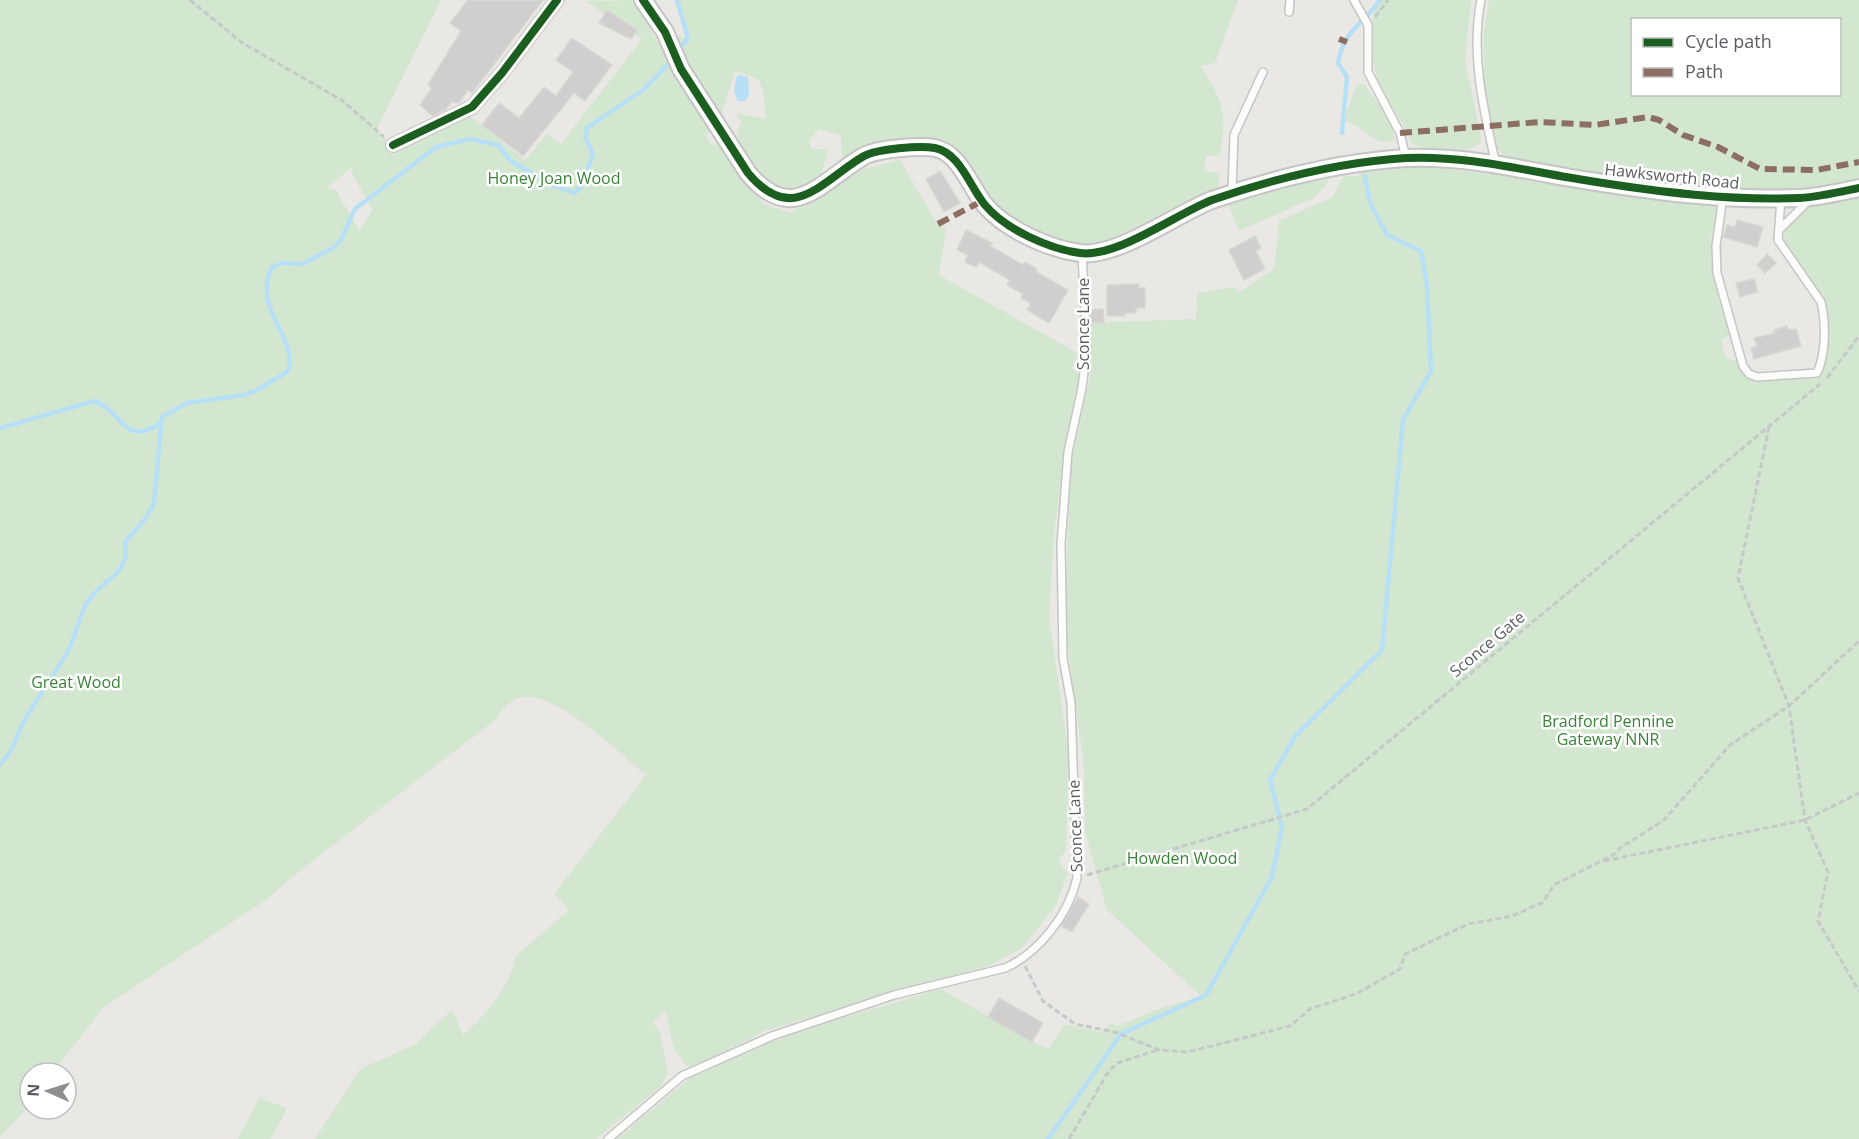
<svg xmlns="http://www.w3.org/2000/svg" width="1859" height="1139" font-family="'Open Sans',sans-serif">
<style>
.green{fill:#d3e6cf;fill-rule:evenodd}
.water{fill:#b7e0f6}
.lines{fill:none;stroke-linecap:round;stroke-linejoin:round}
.stream{stroke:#b7e0f6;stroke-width:4.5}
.building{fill:#d1cfcd;stroke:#d9d7d4;stroke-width:1.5}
.service-casing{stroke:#c5c5c5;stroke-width:10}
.minor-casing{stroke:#c5c5c5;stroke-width:16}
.tertiary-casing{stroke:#c5c5c5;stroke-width:20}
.path{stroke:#c5c9c7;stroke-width:3;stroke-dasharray:6 3;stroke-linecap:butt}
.service{stroke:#fcfcfb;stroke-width:7}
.minor{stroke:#fcfcfb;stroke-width:14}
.tertiary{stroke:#fcfcfb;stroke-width:16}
.quiet{stroke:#8d6e63;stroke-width:6;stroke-dasharray:12 6;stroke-linecap:butt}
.cycleway-casing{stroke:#fff;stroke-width:11}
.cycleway{stroke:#1b5e20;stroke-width:8}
.labels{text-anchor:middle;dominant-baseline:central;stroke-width:5;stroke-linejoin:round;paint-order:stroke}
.street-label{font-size:16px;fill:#5a5e62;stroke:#fff}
.park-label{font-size:16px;fill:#398437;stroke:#fff}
</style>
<rect width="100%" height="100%" fill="#eae8e4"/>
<path class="green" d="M0,0h441l-65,130 17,15 74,-31 58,46 22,-26 14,10 81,-105 -57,-38 48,-1c25,45 54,87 80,132l-8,3 7,10 8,-1 44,60 26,9 71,-43 39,-10 34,59 12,11 -7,45 140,79 -7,14 8,6 -13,60 -13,99 -5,84 20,139 -3,94 -8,11 10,12 -12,32 -33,42 -32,18 -224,65 -71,36 -9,1 -14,-21 -7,-35 -14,11 8,10 8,42 -8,13 -64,52h-281l45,-70 54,-24 38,-35 11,25c20,-16 50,-52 52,-78l54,-47 -15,-16 87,-112 6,-12 -4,3c-24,-21 -91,-86 -125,-75 -10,4 -17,14 -23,22l-198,153 -31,27 -162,107 -52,66h-22v32l-30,32zM353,166l-1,8 21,36 -14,21 -24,-42h-9z
M677,0h561l-23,63 -15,3c24,34 28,50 19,90h-13l-2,15 16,2 -3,16 -123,58c-38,-4 -82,-21 -106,-52 -13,-17 -25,-36 -38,-53l-49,3 -58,17 -3,-27 -21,-6 -10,12 2,8h18l-9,28 -20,13 -29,-6 -12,-9 -15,-18 -7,-23 4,-13 -6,-8 30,6 -1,-24 -5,-15 -24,-10 -13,43 -40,-51 -13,-29 18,5z
M1380,0h91l-6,61 16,76 1,4c-16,16 -50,10 -69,4 -19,-45 -41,-51 -41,-106 0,-16 -1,-26 8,-39z
M1489,0h370v186c-118,17 -235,-7 -351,-26l-15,-15 -15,-73 6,-1v-40zM1632,20h208v74h-208z
M1357,84h7c10,16 31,37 30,57 -23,5 -29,-15 -50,-21z
M1410,166c103,7 204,31 306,38 2,13 -4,24 -5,37 -2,28 10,68 19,94l-8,5 3,17 14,5 10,17 11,3 57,-6c9,-11 9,-21 10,-35 0,-8 3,-18 1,-27 -3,-30 -60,-65 -39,-91 17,-22 45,-23 70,-28v944h-1242l73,-61 80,-38 9,1 12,-8 150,-44 91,53 16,7 17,-25 39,9 6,-10 8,3 38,-16 45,-14 -94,-86 -22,-78 -1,-65 -16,-118 -2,-69 5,-116 19,-88 1,-53 105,-4 1,-26 37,-6 4,6 36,-24 5,-48 54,-24 10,-21h16v-4z
M1327,179l1,3 -13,15 -76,34 -12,-29 68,-18z
M259,1098l28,10 -16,31h-33z"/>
<path class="water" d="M740,75l8,2 1,18 -4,6h-7l-4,-9 2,-15z"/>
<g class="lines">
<path class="stream" d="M677,0l11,38 -10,13
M1342,133l5,-56 -9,-14c6,-34 24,-37 42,-63
M0,428l94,-27c30,10 28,47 67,22
M0,764c13,-12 15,-24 22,-39 14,-26 32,-49 46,-74 8,-15 10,-32 18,-47 14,-25 45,-27 39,-62l21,-24 8,-15 8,-86 25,-14 57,-8 17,-7 27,-17c11,-33 -37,-62 -16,-104l11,-4 19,1 31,-16 8,-8 14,-31 81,-62 34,-8 28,6 13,16 38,23 25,9 7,-6 12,-33 -8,-17 2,-9 56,-38 29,-30
M1048,1139l73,-105 85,-39 66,-118 10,-50 -12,-47 26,-45 86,-85 21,-230 28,-49 -4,-86 -6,-34 -34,-16 -17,-32 -5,-27"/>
</g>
<path class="building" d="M468,0h75l-71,93 -4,-3 -9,13 -7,-1 -6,7 -13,7 -13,-11 12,-17 -4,-3 33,-54 -11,-8z
M607,10l30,20 -6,9 -32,-16z
M572,38l40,27 -27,36 -11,-8 -51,63 -41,-31 17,-22 20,15 25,-31 12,9 17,-24 -17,-12z
M940,171l20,32 -16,9 -18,-33z
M1737,220l26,7 -6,20 -34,-10 4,-12 8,2z
M966,230l26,13 -2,3 33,19 2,-3 12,7 -1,3 32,18 -19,33 -22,-13 4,-7 -10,-5 2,-4 -16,-9 3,-5 -31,-18 -3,5 -11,-5 3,-7 -11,-5z
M1255,236l6,12 -5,3 9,18 -21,11 -15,-30z
M1767,254l9,9 -11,10 -8,-8z
M1754,279l4,13 -18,5 -4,-14z
M1139,284v4h6v20h-9v5h-11v3h-18v-31z
M1103,309l1,14h-13v-13z
M1787,326l1,4 8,-1 5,17 -47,13 -3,-11 6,-2 -3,-8 21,-5 -1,-3z
M1078,897l11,7 -17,28 -11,-6z
M999,998l44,25 -11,19 -44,-25z"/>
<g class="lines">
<g class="service-casing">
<path id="service" d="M1354,0l14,25v47l32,61 6,25
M1481,0c-11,54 3,112 15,165
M1289,12l1,-12
M1232,192l2,-57 29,-63
M1723,197l-7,49 1,27 26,93 6,8 8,3 60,-4c9,-19 9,-50 4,-71l-43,-62 3,-42
M1779,230l30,-30
M608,1139l74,-63 90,-40 122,-41 111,-27c34,-15 64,-54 72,-90l-6,-175 -8,-45 -2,-114 7,-92 14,-64 5,-40 -5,-94"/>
</g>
<g class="minor-casing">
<path id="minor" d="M393,145l79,-38 30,-34 55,-73"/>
</g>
<g class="tertiary-casing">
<path id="tertiary" d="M643,0l22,32 16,37 67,104c45,54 73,8 116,-17 13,-7 56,-11 71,-8 25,5 35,39 50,57 20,24 64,44 95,48 37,5 96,-39 132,-53 61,-21 129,-38 194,-42 62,-3 124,14 184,23 69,11 140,20 210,17 19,-1 40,-6 59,-10"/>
</g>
<path class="path" d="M190,0l51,42 102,59 41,36
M1375,17l13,-17
M1827,378l32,-42
M1769,427l-31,151 51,128 16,114 23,52 -10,49 41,70
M1604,861l201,-41 54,-27
M1087,875l220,-66 513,-425
M1025,966l18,35 32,23 40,8 44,18 29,2 102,-26 20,-17 46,-15 44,-25 5,-15 63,-30 45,-8 30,-14 11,-17 59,-30 7,-7 44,-28 66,-75 59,-39 70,-65
M1069,1139l38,-65 10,-11 41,-13"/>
<use href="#service" class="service"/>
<use href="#minor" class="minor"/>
<use href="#tertiary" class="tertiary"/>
<path class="quiet" d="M1339,39l8,3
M1400,133l140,-11 55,3 53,-8 11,3 24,15 35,12 42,22 57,1 42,-8
M938,224l44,-23"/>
<g class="cycleway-casing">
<path id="cycleway" d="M643,0l22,32 16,37 67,104c45,54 73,8 116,-17 13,-7 56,-11 71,-8 25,5 35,39 50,57 20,24 64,44 95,48 37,5 96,-39 132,-53 61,-21 129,-38 194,-42 62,-3 124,14 184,23 69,11 140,20 210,17 19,-1 40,-6 59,-10
M393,145l79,-38 30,-34 55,-73"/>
</g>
<use href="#cycleway" class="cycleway"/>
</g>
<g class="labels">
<g class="street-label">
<text transform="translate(1672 176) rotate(6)">Hawksworth Road</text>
<text transform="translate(1083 324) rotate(-90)">Sconce Lane</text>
<text transform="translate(1487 644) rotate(-40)">Sconce Gate</text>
<text transform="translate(1075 826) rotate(-92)">Sconce Lane</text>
</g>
<g class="park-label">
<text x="554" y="178">Honey Joan Wood</text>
<text x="76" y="682">Great Wood</text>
<text x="1608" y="721">Bradford Pennine<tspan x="1608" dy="18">Gateway NNR</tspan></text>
<text x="1182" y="858">Howden Wood</text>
</g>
</g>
<rect x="1631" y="18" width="210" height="78" fill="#ffffff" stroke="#bdbfc0" stroke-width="1.5"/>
<rect x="1643" y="38" width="30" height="9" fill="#1b5e20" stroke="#bdbfc0" stroke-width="1.5"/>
<text x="1685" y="48" font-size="18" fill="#5a5e62">Cycle path</text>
<rect x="1643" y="68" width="30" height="9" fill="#8d6e63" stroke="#bdbfc0" stroke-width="1.5"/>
<text x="1685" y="78" font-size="18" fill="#5a5e62">Path</text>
<g transform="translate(48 1091) rotate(273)"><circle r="28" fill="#ffffff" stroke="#bdbfc0" stroke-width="1.5"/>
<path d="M0-4.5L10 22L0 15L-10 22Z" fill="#8c8e90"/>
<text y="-9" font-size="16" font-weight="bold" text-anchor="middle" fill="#5a5e62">N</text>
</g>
</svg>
